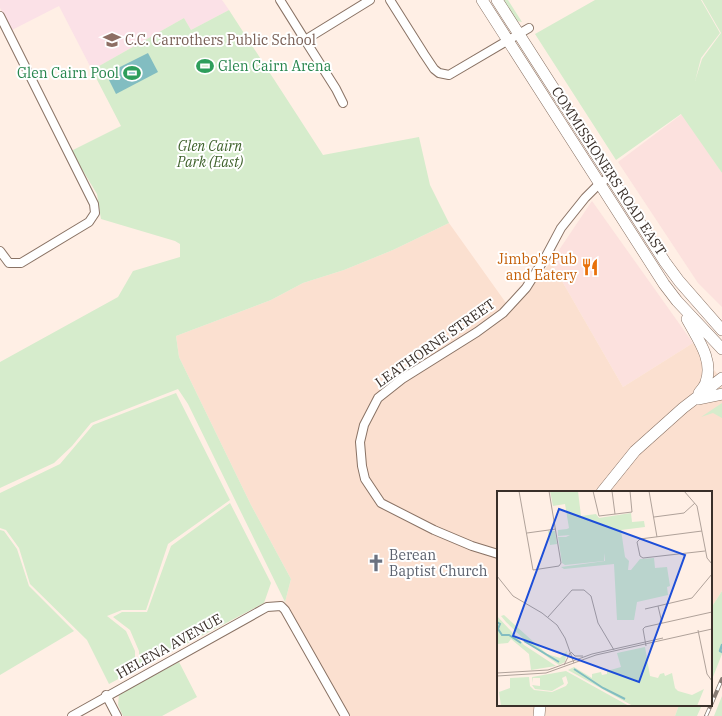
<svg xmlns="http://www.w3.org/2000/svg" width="722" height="716" font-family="'IBM Plex Serif',serif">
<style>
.commercial{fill:#fce1de}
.built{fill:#fbe0d0}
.education{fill:#fbe1e7}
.green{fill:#d6eccc}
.water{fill:#82bdc1}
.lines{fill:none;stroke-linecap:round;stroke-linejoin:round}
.stream{stroke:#82bdc1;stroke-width:2.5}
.minor-casing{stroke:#897264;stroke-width:10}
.secondary-casing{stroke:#897264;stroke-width:12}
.minor{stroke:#fff;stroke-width:8}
.secondary{stroke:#fff;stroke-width:11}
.rail-casing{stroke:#877a73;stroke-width:4}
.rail{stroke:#fff;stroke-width:2.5;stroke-dasharray:8;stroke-linecap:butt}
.labels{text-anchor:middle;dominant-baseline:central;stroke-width:4;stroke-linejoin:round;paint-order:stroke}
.education-label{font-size:14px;fill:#785e54;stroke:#fff;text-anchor:start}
.leisure-label{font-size:14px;fill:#27864d;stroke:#fff;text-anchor:start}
.park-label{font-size:14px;font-style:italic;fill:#3f622c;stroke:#fff}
.street-label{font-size:14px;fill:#392f29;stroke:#fff}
.food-label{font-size:14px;fill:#c56008;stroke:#fff;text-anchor:end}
.worship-label{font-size:14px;fill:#5b616d;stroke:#fff;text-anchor:start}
.inset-river{fill:none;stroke:#82bdc1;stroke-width:2}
.inset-road{fill:none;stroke:#b0a29a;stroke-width:1}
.view{fill:#1d4ed8;fill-opacity:0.15;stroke:#1d4ed8;stroke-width:2}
.inset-edge{fill:none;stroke:#392f29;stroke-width:2}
</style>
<rect width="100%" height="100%" fill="#ffefe5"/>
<path class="commercial" d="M682,114l40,59v134l-24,-24 -80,-121z
M592,201l101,142 -70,44 -72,-125z"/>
<path class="built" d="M449,223l62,87 40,-48 72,125 70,-44 29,37v211l-11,17v-116h-213v213h181l-4,11h-330l-60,-114 6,-23 -40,-74 -72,-148 -3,-21 95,-36 32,-17 41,-13 49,-20z"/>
<path class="education" d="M0,0h222l7,10 -38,20 -7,-12 -92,52 -33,-64 -47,24 -12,-22z"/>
<path class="green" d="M503,0h5l14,22 -5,-1z
M595,0h106l19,33 -19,25 -6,23 7,-22 19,-26 -19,-33h20v173l-41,-59 -65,46 -81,-126z
M229,10l94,145 96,-18 11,48 19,38 -56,27 -49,20 -41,13 -32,17 -95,36 3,21 72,148 40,74 -6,23 -97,-198 -10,-15 -87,34 -19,23 -18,17 -54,25v-126l118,-65 15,-26 47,-14v-13l-5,-3 -74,-22 -4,-25 -26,-43 50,-25 -29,-56 92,-52 7,12z
M176,393l54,107 -62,44 -22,66h-24l-15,6 19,15 9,20v19l-26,14 -22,-44 -57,-56 -11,-36 -13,-18 -6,-2v-35l60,-29 33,-39z
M722,403v15l-9,-5 -12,4z
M230,503l41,80 -7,20 -125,66v-18l-9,-21 -17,-13 9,-5h25l24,-66z
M0,530l4,1 13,18 12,37 45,45 -74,44z
M722,591v63l-11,28v-74z
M179,662l18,35 -35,19h-39l-5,-11 1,-11z
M722,696v20h-8z
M679,705h23l-5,11h-22z"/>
<path class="water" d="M148,53l10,19 -42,22 -10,-20z"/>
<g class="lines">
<path class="stream" d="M722,645l-2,6 2,1"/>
<g class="minor-casing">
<path id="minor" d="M280,0l25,40 65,-40
M390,0l34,54 10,15 5,4 10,2 80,-47
M0,16l94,188 1,9 -6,9 -68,41h-12l-9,-12
M305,40l31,49 7,14
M498,554l-26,-8 -38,-16 -53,-27 -16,-24 -3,-13 -2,-24 4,-17 14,-27 24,-19 75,-47 26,-19 23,-25 19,-30 16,-30 24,-30 14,-14 12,-8
M106,695l11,21
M72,716l195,-109 14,-1 4,4 60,106"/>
</g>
<g class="secondary-casing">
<path id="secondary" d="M482,0l182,284 13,17 45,48
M497,0l168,262 14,19 43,49
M687,319c10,19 27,41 19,63 -1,4 -4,7 -7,11
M699,399l23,-5
M602,492l33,-41 48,-43 39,-30
M539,716l1,-11"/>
</g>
<use href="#minor" class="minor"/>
<use href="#secondary" class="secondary"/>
<g class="rail-casing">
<path id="rail" d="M711,705l11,-26
M706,716l5,-11"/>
</g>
<use href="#rail" class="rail"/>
</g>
<defs>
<g id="school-bare" transform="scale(1.38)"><path d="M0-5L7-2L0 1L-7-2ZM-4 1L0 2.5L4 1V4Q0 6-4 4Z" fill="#8d6e63" stroke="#fff" stroke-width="2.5" paint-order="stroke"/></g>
<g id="stadium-bare" transform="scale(1.38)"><path d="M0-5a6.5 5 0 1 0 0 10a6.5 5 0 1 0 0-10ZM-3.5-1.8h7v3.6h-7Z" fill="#2e9e5b" stroke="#fff" stroke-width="2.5" paint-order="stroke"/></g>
<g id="restaurant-bare" transform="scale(1.38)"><path d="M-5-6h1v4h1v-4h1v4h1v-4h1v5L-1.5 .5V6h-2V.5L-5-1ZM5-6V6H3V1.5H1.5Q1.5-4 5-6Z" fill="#e8710a" stroke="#fff" stroke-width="2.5" paint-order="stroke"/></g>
<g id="church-bare" transform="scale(1.38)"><path d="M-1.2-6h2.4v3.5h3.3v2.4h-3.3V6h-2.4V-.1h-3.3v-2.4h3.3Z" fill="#6b7280" stroke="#fff" stroke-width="2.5" paint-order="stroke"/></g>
</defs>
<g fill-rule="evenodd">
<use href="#school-bare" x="112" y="40"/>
<use href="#stadium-bare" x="205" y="66"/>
<use href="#stadium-bare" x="132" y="73"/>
<use href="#restaurant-bare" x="590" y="267"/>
<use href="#church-bare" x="376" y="563"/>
</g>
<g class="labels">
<g class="education-label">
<text x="125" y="40">C.C. Carrothers Public School</text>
</g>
<g class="leisure-label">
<text x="218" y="66">Glen Cairn Arena</text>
<text x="119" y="73" text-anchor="end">Glen Cairn Pool</text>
</g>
<g class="park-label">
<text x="210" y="146">Glen Cairn<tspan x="210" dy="16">Park (East)</tspan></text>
</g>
<g class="street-label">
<text transform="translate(609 171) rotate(57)">COMMISSIONERS ROAD EAST</text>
<text transform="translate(435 343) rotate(-35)">LEATHORNE STREET</text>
<text transform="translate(169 646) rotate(-29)">HELENA AVENUE</text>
</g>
<g class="food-label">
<text x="577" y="259">Jimbo's Pub<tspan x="577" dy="16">and Eatery</tspan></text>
</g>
<g class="worship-label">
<text x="389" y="555">Berean<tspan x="389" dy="16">Baptist Church</tspan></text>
</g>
</g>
<g transform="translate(497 491)">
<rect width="215" height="215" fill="#ffefe5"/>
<path d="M53,0h28l3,25 15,-2 3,4 32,-5 1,9 12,-1 1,6 -24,3 4,27 4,4 -1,9h3l9,-11 14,-1 1,10 12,-1 3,19 -3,1 1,8 -31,7 -3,18h-17l-3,-56 -50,5 -3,-2 44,-6v-8l-1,8 -39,4 -3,-2 -4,-26h8l4,-2 -12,1v-6l9,-1 4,-2 -2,1 -4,-24 -12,2zM51,40h7l2,13 -7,1zM7,124l43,39 13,4 7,-7 -2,11 -6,3 -30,-21 -23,-22 -5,-6zM0,125l27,29 32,21 -25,4 -2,-16 -18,-15 -3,4 -11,1zM148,156l5,29 8,2 2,-4 4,-1 1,3 7,-3 3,15 3,3 14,4 12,-6 -7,17h-64l-65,-36 6,-3 18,11v-4l9,-2 1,3 5,-1v-3l14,-4 -4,-14zM69,180l63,35h-128l-2,-14 11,-4v-10l19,-1 1,9 4,4 18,2 14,-6 2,-3 -2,-7 -4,2 2,6 -12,7 -17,-2 -3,-4 8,1v-8h-7v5l-1,-6z" fill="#d6eccc"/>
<path class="inset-river" d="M0,131l3,2 -2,5 4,6h7l12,8M27,150l35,21M77,178l29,19 22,11"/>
<path class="inset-road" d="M22,0l14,79 26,-4 2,-3 -12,-72M96,0l6,25 33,-4 -2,-21M115,0l3,23M152,0l8,46M187,0l13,15 10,52 5,6M157,26l30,-4 11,-10M205,40l-62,8 -3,3 3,14 3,2 62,-7M30,42l29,-4M0,85l16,20 29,17 15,12 8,13 9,25M148,118l13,-3M51,126l24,-27h12l7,6 7,27 16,27M165,132l-4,-17 34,-8 20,-24M201,139l9,44 5,7M149,155l-3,-17 2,-2 67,-15M74,161l4,4h8M67,174l6,-12M0,182l51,-3 44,-16 71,-16M0,185l49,-3 50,-18 116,-26"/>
<path class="view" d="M62,18l126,46 -46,127 -126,-46z"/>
<rect width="215" height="215" class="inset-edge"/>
</g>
</svg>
